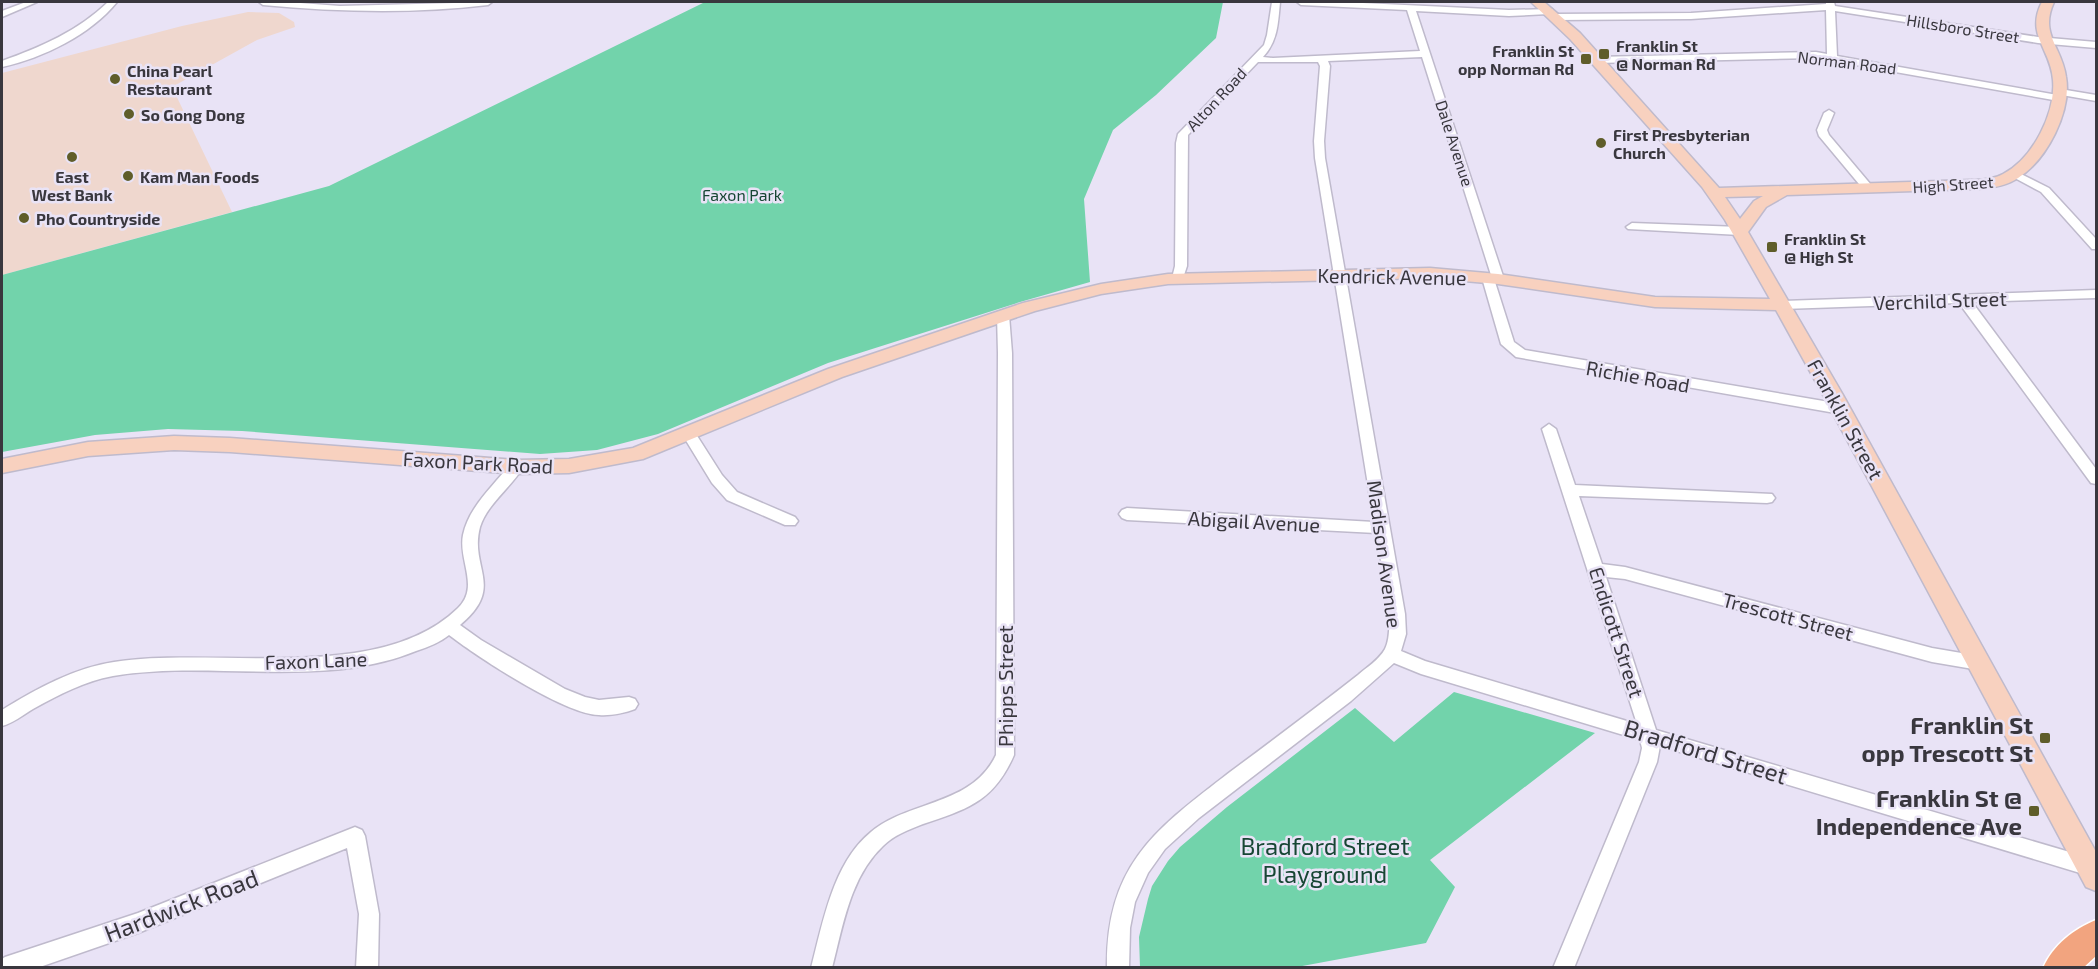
<svg xmlns="http://www.w3.org/2000/svg" width="2098" height="969" font-family="'Exo 2',sans-serif">
<style>
.commercial{fill:#efd7ce}
.green{fill:#72d3ab}
.lines{fill:none;stroke-linecap:round;stroke-linejoin:round}
.street-casing{stroke:#bfbacc;stroke-width:3}
.secondary-casing{stroke:#bfbacc;stroke-width:3}
.primary-casing{stroke:#fff;stroke-width:3}
.street{fill:#fff;fill-rule:evenodd}
.secondary{fill:#f8d1bf;fill-rule:evenodd}
.primary{fill:#f2a47f;fill-rule:evenodd}
.poi-dot{fill:#5f5d2a;stroke:#e9e3f6;stroke-width:2}
.labels{text-anchor:middle;dominant-baseline:central;stroke-width:5;stroke-linejoin:round;paint-order:stroke}
.far-street-label{font-size:16px;fill:#39373e;stroke:#e9e3f6}
.far-poi-label{font-size:16px;font-weight:bold;fill:#39373e;stroke:#e9e3f6;text-anchor:start}
.far-park-label{font-size:16px;fill:#174634;stroke:#e9e3f6}
.street-label{font-size:20px;fill:#39373e;stroke:#e9e3f6}
.near-poi-label{font-size:24px;font-weight:bold;fill:#39373e;stroke:#e9e3f6;text-anchor:end}
.near-street-label{font-size:24px;fill:#39373e;stroke:#e9e3f6}
.near-park-label{font-size:24px;fill:#174634;stroke:#e9e3f6}
</style>
<rect width="100%" height="100%" fill="#e9e3f6"/>
<path class="commercial" d="M248,12l31,1 15,9 1,5 -38,13 -85,47 60,125 -230,63v-202l180,-47z"/>
<path class="green" d="M705,2h518l-7,36 -60,57 -43,35 -29,69 6,83 -70,20 -192,61 -170,71 -61,16 -57,4 -298,-23 -74,-2 -73,6 -93,17v-177l327,-89z
M1454,692l141,41 -165,127 25,27 -29,56 -129,24h-157l-1,-30 9,-38 4,-13 16,-25 12,-14 47,-40 128,-99 39,34z"/>
<g class="lines">
<g class="street-casing">
<path id="street" d="M26,2h11l-35,15v-6z
M108,2h9c-27,33 -74,56 -115,65v-6c39,-14 76,-30 106,-59z
M259,2h28l53,4 152,-4 -4,3c-75,9 -150,7 -225,0z
M1272,2h8c-2,21 -2,39 -17,55l10,1 147,-7 -13,-41 -106,-5 -4,-3h45l167,8 43,-1 1,2 -4,3 -40,2 -93,-5 88,268 -2,3h-7l19,60 11,8 316,54 7,5 -7,5 -325,-57 -15,-13 -19,-66 2,-3h7l-69,-218 -94,4 2,5 -6,75 1,17 80,456 1,20 -5,17 24,10 212,63 -95,-295 7,-5 7,5 19,56 197,9 3,4 -3,4 -5,1 -188,-7 23,68 23,3 307,81 47,8 6,2 3,5 -3,5 -6,2 -47,-8 -307,-83 -19,-2 50,153 434,128 6,2v14l-6,2 -430,-130 -3,16 -83,206h-21l86,-206 3,-14 -2,-8 -219,-66 -27,-11 -43,38 -152,117 -34,31 -17,24 -13,29 -5,26 -1,40h-22c-1,-104 49,-139 123,-196 43,-32 86,-64 128,-97 9,-8 21,-15 27,-26 12,-23 -5,-89 -9,-116l-249,-13 -5,-2 -3,-4 3,-4 5,-2 247,14 -59,-364 -1,-17 6,-75 -2,-4h-60l-70,73 -1,131 -5,15h-8l-2,-3 3,-12 1,-123 2,-9 86,-89 3,-10z
M1826,2h8l1,4 203,31 58,5v6l-58,-5 -203,-32 2,45 226,40v4l-4,1 -243,-43 -220,5 -5,-3 5,-3 220,-5 11,2 -1,-44 -135,9 -135,1 -5,-3 5,-3 135,-1 135,-9z
M2060,89l36,6v6l-40,-7 -1,-2z
M1829,110l5,3 -7,17 2,5 43,51v4h-8l-45,-54 -2,-6 7,-17z
M2015,171l34,17 47,51v10h-4l-51,-57 -30,-16v-4z
M1632,223l108,4 6,4 -6,4 -112,-6 -2,-2z
M2096,290v8l-124,4 124,167v15l-5,-1 -132,-180 -176,6 -6,-4 6,-4z
M1003,311l6,4 3,38 2,402c-20,46 -46,54 -91,69 -15,6 -29,11 -40,22 -33,31 -40,80 -51,122h-21c12,-46 22,-105 60,-136 38,-32 101,-26 125,-77l2,-402 -1,-38z
M689,429l5,2 28,44 15,17 58,25 3,4 -3,4h-10l-58,-25 -15,-17 -30,-49z
M516,462l7,5c-12,21 -36,37 -43,60 -11,41 26,60 -20,98l21,15 84,49 20,8 14,3 30,-3 6,2 3,5 -3,5c-10,4 -25,7 -36,6 -35,-1 -121,-58 -150,-80 -10,8 -21,12 -33,16 -96,39 -203,8 -303,25 -28,5 -55,19 -80,33 -10,6 -20,14 -31,17v-16c34,-21 72,-42 112,-48 102,-16 265,23 344,-54 22,-21 0,-48 5,-73 6,-29 31,-49 48,-72z
M355,827l7,3 3,6 14,78 -1,54h-22l3,-54 -12,-66 -209,85 -101,35h-35v-9l3,-2 133,-44z"/>
</g>
<g class="secondary-casing">
<path id="secondary" d="M1531,2h13l36,31 139,155 253,-8c11,0 22,-1 31,-6 30,-15 53,-62 50,-94 -2,-31 -28,-45 -11,-78h12c-15,32 8,45 12,75 6,34 -19,83 -48,101 -12,8 -26,10 -40,11l-191,6 -21,12 -18,25 95,163 253,457v39l-10,-4 -263,-492 -47,-85 -121,-3 -157,-23 -68,-6 -262,6 -67,10 -66,17 -193,66 -199,82 -74,14 -53,1 -286,-22 -56,-2 -86,6 -86,17v-14l86,-17 86,-6 56,2 286,22 53,-1 64,-11 195,-79 195,-66 78,-19 67,-10 262,-6 68,6 157,23 115,2 -45,-79 -23,-33 -132,-148zM1763,196l-9,5 -14,18 -15,-22z"/>
</g>
<g class="primary-casing">
<path id="primary" d="M2096,920v36l-13,12h-40c10,-23 31,-39 53,-48z"/>
</g>
<use href="#street" class="street"/>
<use href="#secondary" class="secondary"/>
<use href="#primary" class="primary"/>
</g>
<g class="poi-dot">
<rect x="1598" y="48" width="12" height="12" rx="3"/>
<rect x="1580" y="53" width="12" height="12" rx="3"/>
<circle cx="115" cy="79" r="6"/>
<circle cx="129" cy="114" r="6"/>
<circle cx="1601" cy="143" r="6"/>
<circle cx="72" cy="157" r="6"/>
<circle cx="128" cy="176" r="6"/>
<circle cx="24" cy="218" r="6"/>
<rect x="1766" y="241" width="12" height="12" rx="3"/>
<rect x="2039" y="732" width="12" height="12" rx="3"/>
<rect x="2028" y="805" width="12" height="12" rx="3"/>
</g>
<g class="labels">
<g class="far-street-label">
<text transform="translate(1963 28) rotate(9)">Hillsboro Street</text>
<text transform="translate(1847 62) rotate(7)">Norman Road</text>
<text transform="translate(1216 99) rotate(-47)">Alton Road</text>
<text transform="translate(1455 143) rotate(72)">Dale Avenue</text>
<text transform="translate(1953 184) rotate(-4)">High Street</text>
</g>
<g class="far-poi-label">
<text x="1616" y="45">Franklin St<tspan x="1616" dy="18">@ Norman Rd</tspan></text>
<text x="1574" y="50" text-anchor="end">Franklin St<tspan x="1574" dy="18">opp Norman Rd</tspan></text>
<text x="127" y="70">China Pearl<tspan x="127" dy="18">Restaurant</tspan></text>
<text x="141" y="114">So Gong Dong</text>
<text x="1613" y="134">First Presbyterian<tspan x="1613" dy="18">Church</tspan></text>
<text x="72" y="176" text-anchor="middle">East<tspan x="72" dy="18">West Bank</tspan></text>
<text x="140" y="176">Kam Man Foods</text>
<text x="36" y="218">Pho Countryside</text>
<text x="1784" y="238">Franklin St<tspan x="1784" dy="18">@ High St</tspan></text>
</g>
<g class="far-park-label">
<text x="742" y="194">Faxon Park</text>
</g>
<g class="street-label">
<text transform="translate(1392 276) rotate(1)">Kendrick Avenue</text>
<text transform="translate(1940 300) rotate(-2)">Verchild Street</text>
<text transform="translate(1638 376) rotate(10)">Richie Road</text>
<text transform="translate(1846 419) rotate(61)">Franklin Street</text>
<text transform="translate(478 462) rotate(3)">Faxon Park Road</text>
<text transform="translate(1254 521) rotate(3)">Abigail Avenue</text>
<text transform="translate(1385 554) rotate(82)">Madison Avenue</text>
<text transform="translate(1788 616) rotate(15)">Trescott Street</text>
<text transform="translate(1617 632) rotate(72)">Endicott Street</text>
<text transform="translate(316 660) rotate(-2)">Faxon Lane</text>
<text transform="translate(1005 686) rotate(-90)">Phipps Street</text>
</g>
<g class="near-poi-label">
<text x="2033" y="724">Franklin St<tspan x="2033" dy="28">opp Trescott St</tspan></text>
<text x="2022" y="797">Franklin St @<tspan x="2022" dy="28">Independence Ave</tspan></text>
</g>
<g class="near-street-label">
<text transform="translate(1706 751) rotate(17)">Bradford Street</text>
<text transform="translate(181 905) rotate(-21)">Hardwick Road</text>
</g>
<g class="near-park-label">
<text x="1325" y="845">Bradford Street<tspan x="1325" dy="28">Playground</tspan></text>
</g>
</g>
<rect width="2098" height="969" fill="none" stroke="#39373e" stroke-width="6"/>
</svg>
